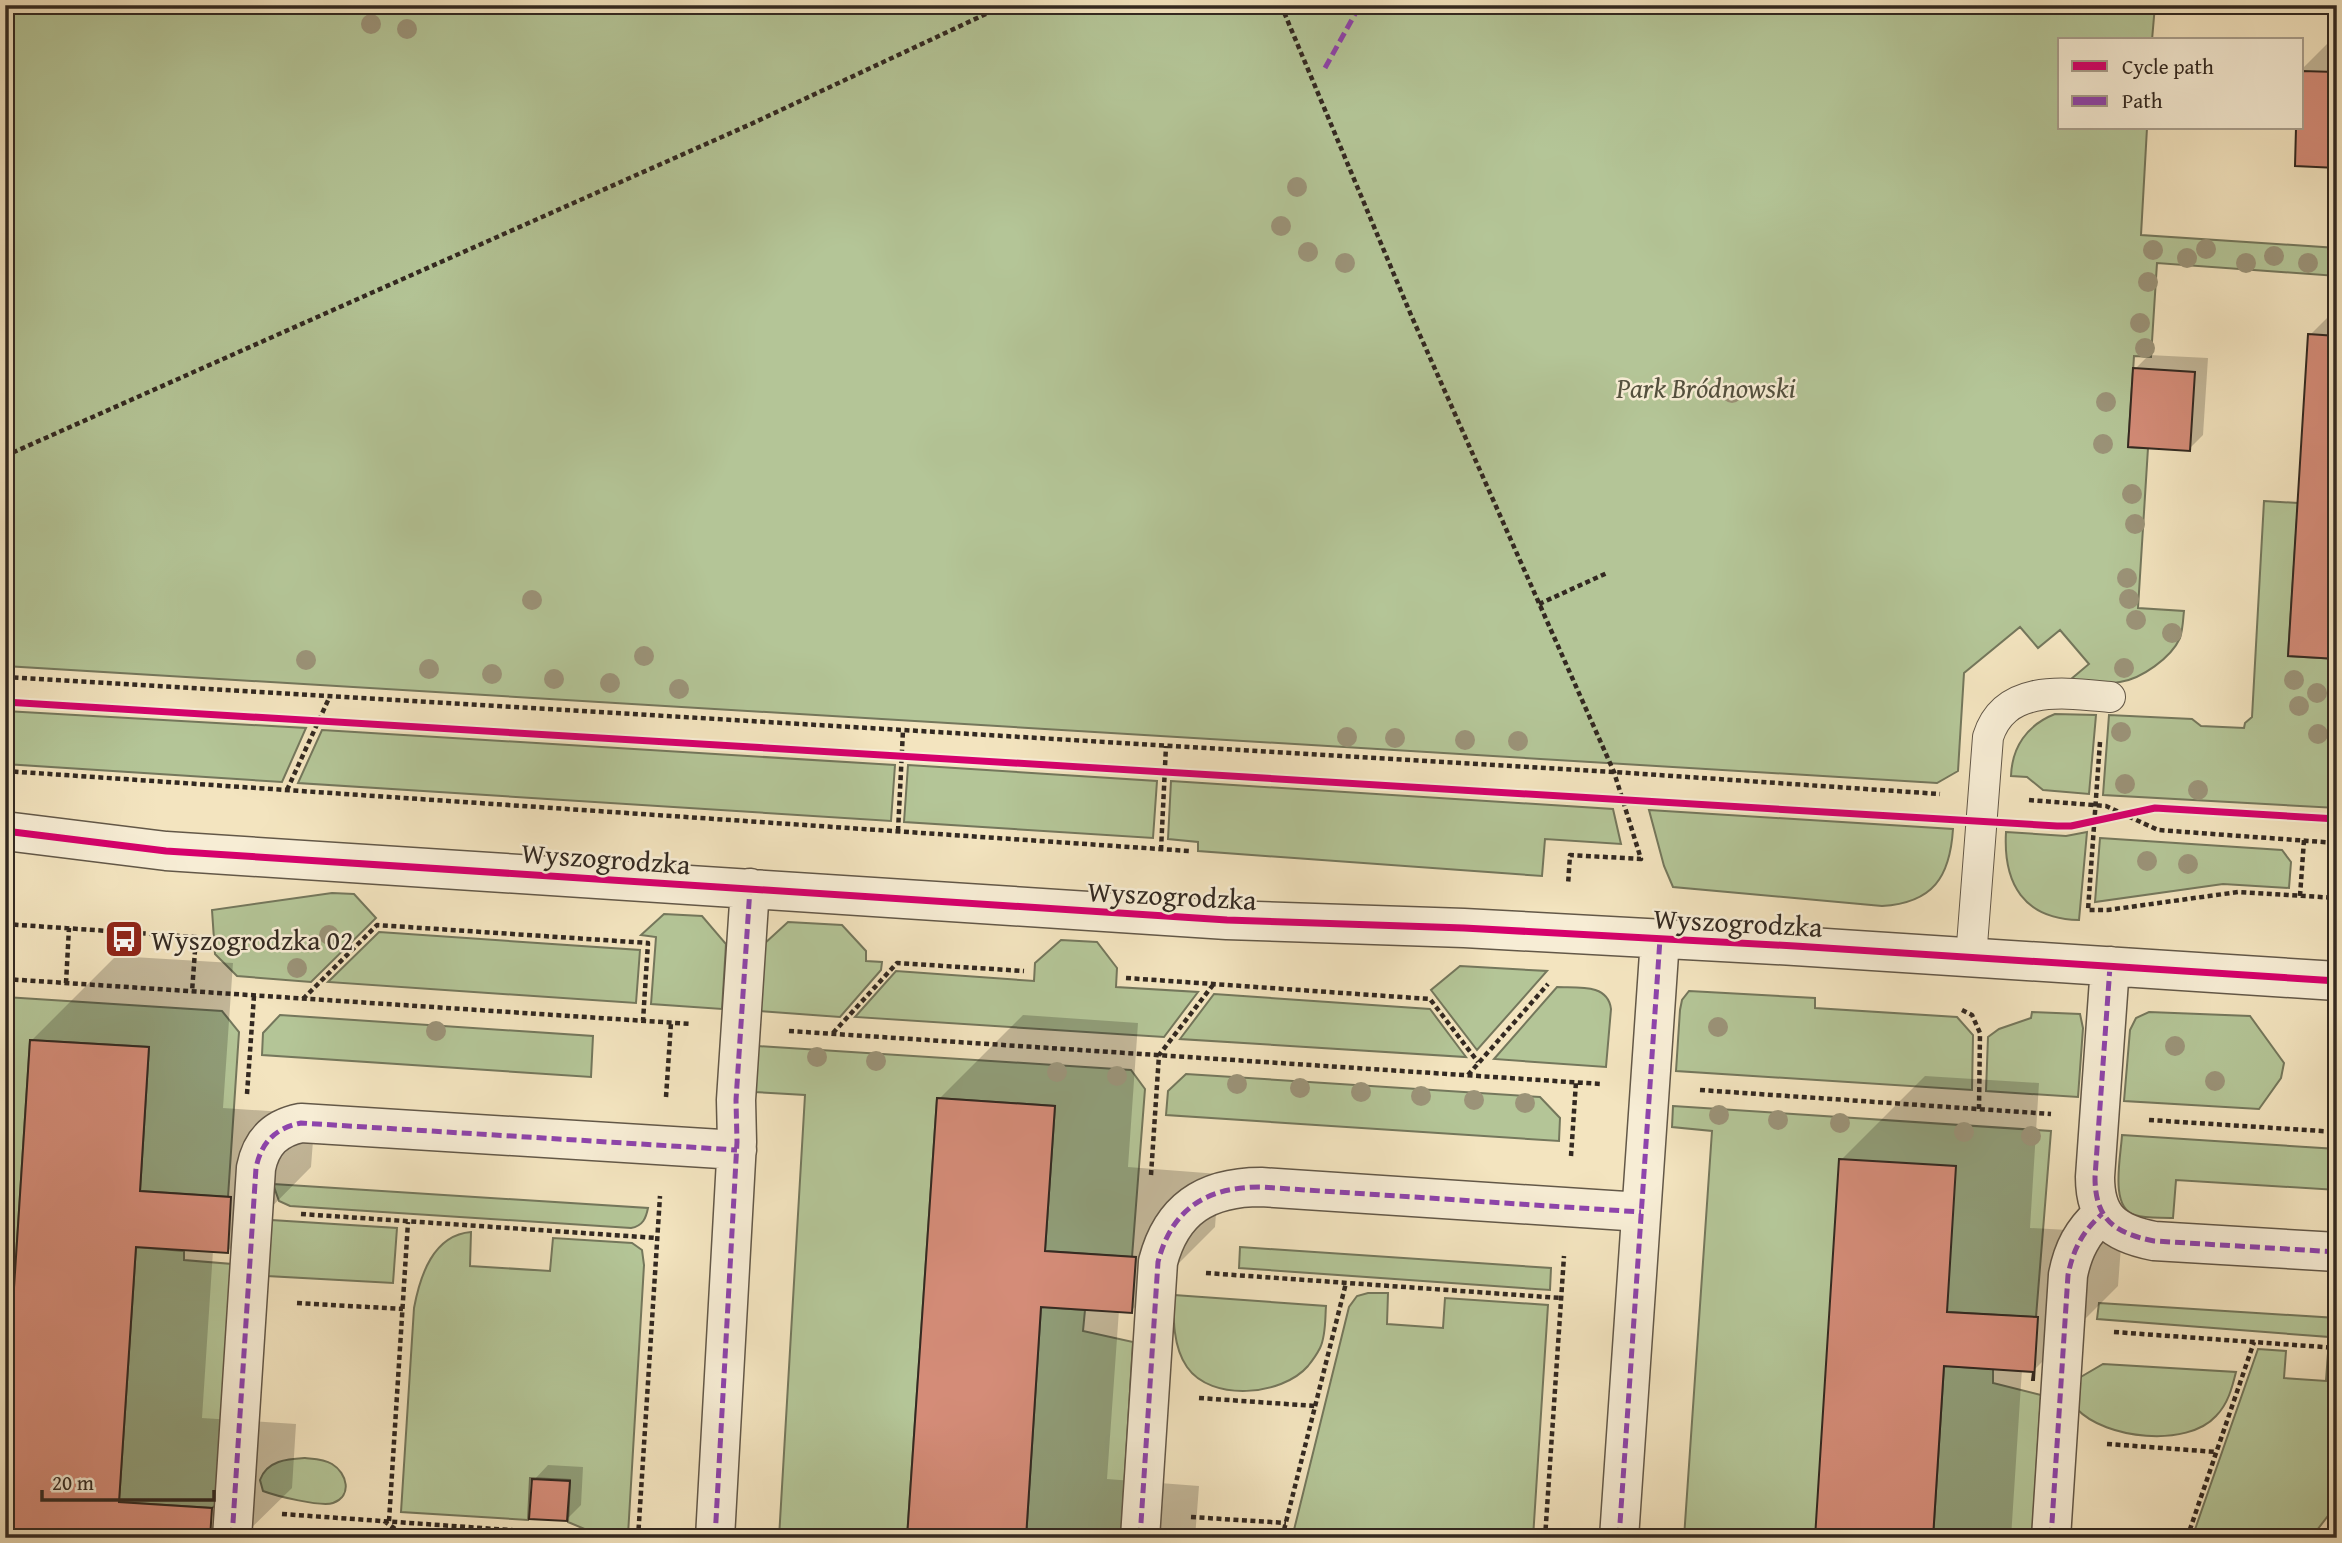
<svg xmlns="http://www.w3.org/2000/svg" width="2342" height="1543" font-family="'Gentium Book Plus',serif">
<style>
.green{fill:#b4c597;stroke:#74775c;stroke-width:2}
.shadow{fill:#0003}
.building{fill:#d48c78;stroke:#332921;stroke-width:2}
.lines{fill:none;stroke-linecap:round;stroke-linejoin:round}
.lane-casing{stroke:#635848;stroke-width:32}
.street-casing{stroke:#635848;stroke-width:41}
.path{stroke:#332921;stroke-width:4.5;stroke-dasharray:5 3.5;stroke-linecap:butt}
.lane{stroke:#f7edd5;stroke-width:30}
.street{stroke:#f7edd5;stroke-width:38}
.quiet{stroke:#8e44ad;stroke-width:5;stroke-dasharray:10 5;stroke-linecap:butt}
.cycleway-casing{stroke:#f7edd5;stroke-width:11}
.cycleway{stroke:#d6006c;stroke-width:7}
.tree{fill:#9b9378}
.labels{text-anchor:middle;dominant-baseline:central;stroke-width:5;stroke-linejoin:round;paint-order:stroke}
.park-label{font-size:28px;font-style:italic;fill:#53503e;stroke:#f7edd5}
.street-label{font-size:28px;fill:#332921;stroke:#f7edd5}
.poi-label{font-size:28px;fill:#332921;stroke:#f7edd5;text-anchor:start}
</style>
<rect width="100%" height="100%" fill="#f3e4bf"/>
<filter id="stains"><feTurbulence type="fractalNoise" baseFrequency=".00286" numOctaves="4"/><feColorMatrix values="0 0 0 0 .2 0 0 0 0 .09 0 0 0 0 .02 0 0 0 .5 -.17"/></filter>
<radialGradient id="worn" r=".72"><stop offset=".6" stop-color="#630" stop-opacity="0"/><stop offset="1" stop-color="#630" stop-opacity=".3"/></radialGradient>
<path class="green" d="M5,5h2150l-3,35h-92v88h87l-6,107 196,13v28l-180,-13 -6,94 -17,-1 -6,91 20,1 -10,160 46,3c-1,8 -1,18 -4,27 -9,20 -39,41 -60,44 -16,3 -34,-1 -50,-2l19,-16 -29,-34 -22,18 -18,-21 -56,46 -6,98 -21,12 -1932,-117z
M2264,501l34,2 -10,153 49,3v149l-234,-13 6,-80 83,4 9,7 43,2 1,-5 7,-6z
M5,711l301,17 -24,54 -277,-18z
M2055,714l41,1 -7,79 -46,-4 -16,-13 -16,-1c1,-29 16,-51 44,-62z
M322,730l573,35 -4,56 -593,-38z
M908,765l249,16 -4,57 -249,-16z
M1171,781l442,28 8,35 -76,-5 -3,37 -344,-25v-9l-30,-3z
M1649,810l304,19c-3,48 -20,74 -71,77l-209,-19 -9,-21z
M2006,832l60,4 21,-4 -8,88c-55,-1 -76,-36 -73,-88z
M2100,838l182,12 9,12 -2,26 -66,-4 -128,18z
M332,893l22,1 22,24 -65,64 -74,-6 -22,-22 -3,-44z
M664,914l38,2 24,28 -4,65 -71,-5 5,-67 -15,-2z
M788,922l54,3 24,26v10l16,1 -1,8 -41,47 -80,-6 4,-67z
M379,932l261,18 -4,53 -308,-21z
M1061,940l36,2 20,26 -1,19 82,5 -34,45 -309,-20 41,-46 138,10 1,-18z
M1460,966l87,5 -70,79 -46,-60z
M1557,987c20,1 51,-4 54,22l-5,58 -112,-8z
M1689,991l126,7v10l142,9 16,18 -1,55 -296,-19 4,-61 2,-10z
M1214,994l216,15 36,48 -286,-18z
M5,997l217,14 17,21 -11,165 -88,-6 9,-144 -119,-7 -25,387z
M2032,1012l48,2 3,14 -5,69 -92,-6 2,-54 11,-8 32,-11z
M2149,1012l101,4 34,47 -3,15 -22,31 -135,-8 6,-71 6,-12z
M280,1015l313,21 -2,41 -329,-22 1,-22z
M757,1046l374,24 14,19 -13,168 -87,-6 10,-145 -118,-8 -30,440h-128l26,-443 -51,-3z
M1186,1074l354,23 20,21 -1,23 -393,-26 2,-24z
M1673,1106l378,25 -15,186 -89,-5 -132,226h-131l28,-407 -40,-4z
M2122,1135l215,14v41l-161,-10 -3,38c-12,-1 -26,1 -38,-3 -26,-7 -14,-59 -13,-80z
M273,1184l375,24c-2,10 -5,18 -17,20l-341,-22 -11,-5z
M271,1220l126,8 -4,55 -126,-7z
M471,1232l-1,34 80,5 3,-33 79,5 10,7 2,15 -16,270 -34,-2 -26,-11 2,-42 -40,-2 -2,42 -127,-8 13,-204c6,-32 19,-73 57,-76z
M136,1247l48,4v9l48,4 -16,241 -4,3 -93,-6z
M1240,1247l311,21 -1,22 -311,-22z
M1368,1293h20l-1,31 56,4 2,-30 103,7 -15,233h-241l57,-231 8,-11z
M1174,1295l152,11c-1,13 0,30 -6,42 -3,6 -8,13 -12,18 -26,30 -97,36 -121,1 -14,-20 -14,-49 -13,-72z
M2099,1303l238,15v25h-8v-6l-232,-18z
M1041,1307l44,3 -2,21 50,11 -12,196h-95z
M2258,1349l28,2 -2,27 42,3 2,-28 9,1v150l-26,34h-119z
M2103,1364l133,8c-4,16 -8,32 -20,44 -29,32 -111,23 -139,-7l2,-31z
M1944,1366l49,3v14l48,12 -9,143h-99z
M305,1458c10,1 19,1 27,6 15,9 21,32 1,39 -12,4 -57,-7 -70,-12l-3,-11c7,-20 28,-21 45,-22z"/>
<path class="shadow" d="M2337,34v132l-41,-2 1,-36h5v-59z
M2337,308v349l-27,-322z
M2149,355l59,3 -5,77 -14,14 -54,-80z
M116,956l117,7 -10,145 92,6 -4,53 -84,85 -14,-1 -11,167 94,6 -4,64 -51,50h-236l27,-498z
M1023,1015l115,8 -10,144 91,7 -4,53 -84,84 -12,-1 -12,169 92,7 -4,52h-286l30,-439z
M1925,1076l114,7 -9,145 92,5 -4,53 -84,84 -12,-1 -11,169h-194l24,-378z
M548,1465l35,2 -2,38 -15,15 -32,-40z"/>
<path class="building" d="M2335,59h2v109l-42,-2 1,-38h6v-57l33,1z
M2308,334l29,2v323l-49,-3z
M2133,368l62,4 -5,79 -62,-4z
M30,1040l119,7 -9,144 91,6 -3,56 -92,-6 -17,255 93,6 -2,30h-205v-111z
M937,1098l118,8 -10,145 91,6 -4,56 -91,-6 -15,231h-119z
M1839,1159l117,7 -9,146 91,5 -4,63h-2l1,-8 -89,-6 -11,172h-118z
M532,1479l38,2 -3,40 -38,-2z"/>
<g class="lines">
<g class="lane-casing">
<path id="lane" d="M1971,958l17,-221c17,-54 78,-44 122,-40"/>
</g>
<g class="street-casing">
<path id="street" d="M5,831l161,20 1061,69 237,8 331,18 542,35
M2110,966l-15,211c0,42 19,56 59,64l183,11
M232,1538l24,-370c5,-25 19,-40 45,-45l436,27
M715,1538l22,-396 -1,-42 14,-212
M1140,1538l18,-276c14,-54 49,-75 103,-75l380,25
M1619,1538l41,-599
M2051,1538l17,-263c5,-25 14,-43 34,-61"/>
</g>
<path class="path" d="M1281,5l130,310 203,457 27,87 -71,-4 -2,30
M5,456l746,-332 254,-119
M1539,604l68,-31
M5,677l1609,95 326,22
M2100,742l-12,168h20l130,-18 99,6
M5,771l1184,80
M287,790l43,-94
M2029,800l77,6 52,24 179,13
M898,831l5,-101
M1161,850l5,-104
M2300,896l4,-56
M5,924l191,13 -4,55
M1126,978l304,21 48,63
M5,979l687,45
M66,983l3,-55
M303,999l74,-74 271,18 -5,78
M1962,1010l10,5 8,18 -1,76
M789,1031l812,53
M833,1033l64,-70 127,8
M1468,1075l80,-91
M1700,1090l351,24
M247,1094l7,-98
M666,1097l5,-74
M2149,1120l188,12
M1571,1156l5,-74
M1151,1175l8,-120 54,-70
M301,1214l356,24
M1206,1273l355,25
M297,1303l106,6
M2114,1332l223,16
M1199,1398l116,8
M2107,1444l110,8
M282,1514l285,20 10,4
M1191,1517l95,6
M384,1521l24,17
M389,1521l19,-299
M638,1538l22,-342
M1282,1538l64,-255
M1545,1538l19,-282
M2187,1538l67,-196
M2329,1538l8,-10"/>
<use href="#lane" class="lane"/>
<use href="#street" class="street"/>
<path class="quiet" d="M1325,68l35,-63
M2110,966l-15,211c0,42 19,56 59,64l183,11
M232,1538l24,-370c5,-25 19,-40 45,-45l436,27
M715,1538l22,-396 -1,-42 14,-212
M1140,1538l18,-276c14,-54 49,-75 103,-75l380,25
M1619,1538l41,-599
M2051,1538l17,-263c5,-25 14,-43 34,-61"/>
<g class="cycleway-casing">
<path id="cycleway" d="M5,702l2052,124h14l84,-18 182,11
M5,831l161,20 1061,69 237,8 331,18 542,35"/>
</g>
<use href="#cycleway" class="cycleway"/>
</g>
<g class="tree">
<circle cx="371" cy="24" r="10"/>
<circle cx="407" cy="29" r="10"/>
<circle cx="1297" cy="187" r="10"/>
<circle cx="1281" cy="226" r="10"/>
<circle cx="2206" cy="249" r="10"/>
<circle cx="2153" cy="250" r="10"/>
<circle cx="1308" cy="252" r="10"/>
<circle cx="2274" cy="256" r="10"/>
<circle cx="2187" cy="258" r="10"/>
<circle cx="1345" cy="263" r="10"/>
<circle cx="2246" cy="263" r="10"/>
<circle cx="2308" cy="263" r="10"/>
<circle cx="2148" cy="282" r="10"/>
<circle cx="2140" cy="323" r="10"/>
<circle cx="2145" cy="348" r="10"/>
<circle cx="1732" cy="393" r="10"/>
<circle cx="2106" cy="402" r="10"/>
<circle cx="2103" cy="444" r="10"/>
<circle cx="2132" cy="494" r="10"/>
<circle cx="2135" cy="524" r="10"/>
<circle cx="2127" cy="578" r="10"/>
<circle cx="2129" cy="599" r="10"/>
<circle cx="532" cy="600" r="10"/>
<circle cx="2136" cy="620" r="10"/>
<circle cx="2172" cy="633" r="10"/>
<circle cx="644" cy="656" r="10"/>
<circle cx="306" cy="660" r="10"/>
<circle cx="2124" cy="668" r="10"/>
<circle cx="429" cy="669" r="10"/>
<circle cx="492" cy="674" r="10"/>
<circle cx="554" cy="679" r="10"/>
<circle cx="2294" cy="680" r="10"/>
<circle cx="610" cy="683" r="10"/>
<circle cx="679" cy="689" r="10"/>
<circle cx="2317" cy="693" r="10"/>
<circle cx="2299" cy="706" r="10"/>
<circle cx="2121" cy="732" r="10"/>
<circle cx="2318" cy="734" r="10"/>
<circle cx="1347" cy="737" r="10"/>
<circle cx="1395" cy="738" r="10"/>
<circle cx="1465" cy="740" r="10"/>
<circle cx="1518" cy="741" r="10"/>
<circle cx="2125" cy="784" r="10"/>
<circle cx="2198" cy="790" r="10"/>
<circle cx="2147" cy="861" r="10"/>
<circle cx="2188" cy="864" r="10"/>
<circle cx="329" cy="935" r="10"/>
<circle cx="297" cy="968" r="10"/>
<circle cx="1718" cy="1027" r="10"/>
<circle cx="436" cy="1031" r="10"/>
<circle cx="2175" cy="1046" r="10"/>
<circle cx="817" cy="1057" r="10"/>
<circle cx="876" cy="1061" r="10"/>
<circle cx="1057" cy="1072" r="10"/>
<circle cx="1117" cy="1076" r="10"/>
<circle cx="2215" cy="1081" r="10"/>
<circle cx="1237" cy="1084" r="10"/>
<circle cx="1300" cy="1088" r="10"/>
<circle cx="1361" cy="1092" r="10"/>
<circle cx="1421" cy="1096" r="10"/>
<circle cx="1474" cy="1100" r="10"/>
<circle cx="1525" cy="1103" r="10"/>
<circle cx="1719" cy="1115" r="10"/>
<circle cx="1778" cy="1120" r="10"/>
<circle cx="1840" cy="1123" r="10"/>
<circle cx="1964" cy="1132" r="10"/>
<circle cx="2031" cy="1136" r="10"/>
</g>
<defs>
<g id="bus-square" transform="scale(2.0125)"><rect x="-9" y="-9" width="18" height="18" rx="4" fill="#8f2418" stroke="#f7edd5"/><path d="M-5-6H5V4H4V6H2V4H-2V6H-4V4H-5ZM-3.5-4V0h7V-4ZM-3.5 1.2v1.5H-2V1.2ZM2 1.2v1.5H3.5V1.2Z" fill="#fff"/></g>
</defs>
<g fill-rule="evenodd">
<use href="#bus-square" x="124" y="939"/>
</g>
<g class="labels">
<g class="park-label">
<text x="1706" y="387">Park Bródnowski</text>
</g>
<g class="street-label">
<text transform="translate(606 858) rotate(4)">Wyszogrodzka</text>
<text transform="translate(1172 895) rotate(3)">Wyszogrodzka</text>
<text transform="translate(1738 922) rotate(3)">Wyszogrodzka</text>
</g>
<g class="poi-label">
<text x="151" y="939">Wyszogrodzka 02</text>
</g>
</g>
<rect width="2342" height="1543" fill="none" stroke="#f3e4bf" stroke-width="28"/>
<rect x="7" y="7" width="2328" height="1529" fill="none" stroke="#332921" stroke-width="3.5"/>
<rect x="14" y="14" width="2314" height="1515" fill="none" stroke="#332921" stroke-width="2"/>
<rect x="2058" y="38" width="245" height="91" fill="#f7edd5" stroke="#a99f8d" stroke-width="2"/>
<rect x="2072" y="61" width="35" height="10" fill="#d6006c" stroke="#a99f8d" stroke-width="2"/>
<text x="2122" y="74" font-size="21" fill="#332921">Cycle path</text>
<rect x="2072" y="96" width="35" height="10" fill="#8e44ad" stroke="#a99f8d" stroke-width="2"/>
<text x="2122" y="108" font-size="21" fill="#332921">Path</text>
<path d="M42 1490v10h172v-10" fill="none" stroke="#332921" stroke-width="3.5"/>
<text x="52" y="1490" font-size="21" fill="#332921" stroke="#f7edd5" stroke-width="5" paint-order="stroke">20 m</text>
<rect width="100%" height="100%" filter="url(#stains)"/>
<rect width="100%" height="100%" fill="url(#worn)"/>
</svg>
